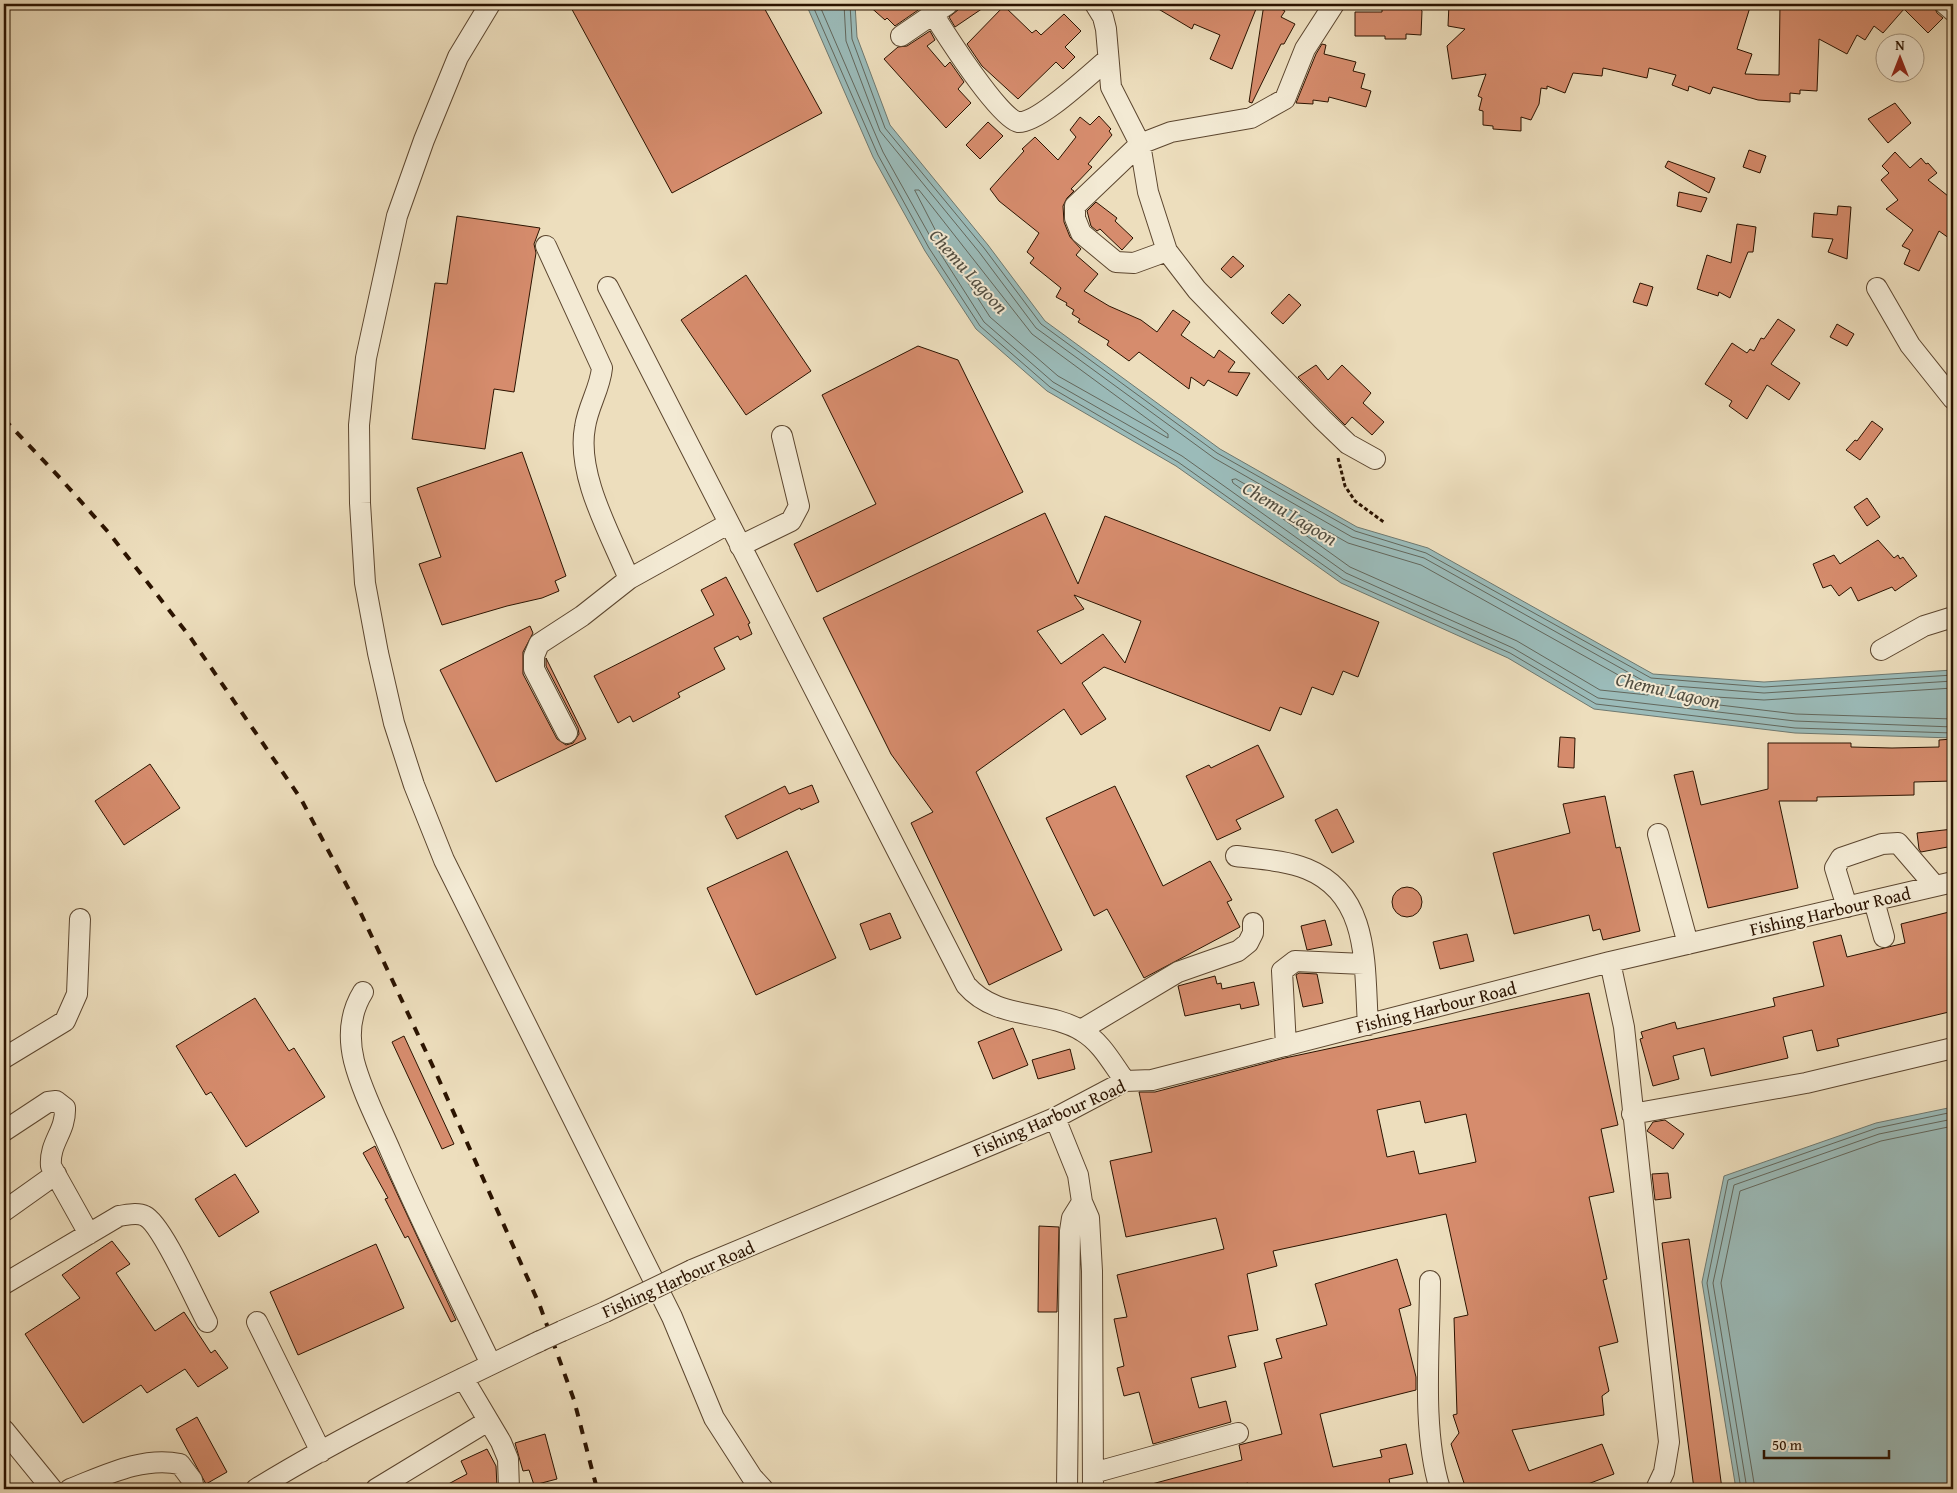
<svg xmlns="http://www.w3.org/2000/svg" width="1957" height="1493" font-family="'Gentium Book Plus',serif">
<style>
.water{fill:#9bbbb9;stroke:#6e786f}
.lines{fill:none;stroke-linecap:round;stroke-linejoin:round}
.shore{stroke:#63675c;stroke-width:1}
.building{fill:#d68c6d;stroke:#2b1300;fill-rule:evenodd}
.minor-casing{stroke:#5c462f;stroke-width:22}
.path{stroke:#2b1300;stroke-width:3;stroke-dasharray:4 2.5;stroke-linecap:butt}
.minor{stroke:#f3ead4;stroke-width:20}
.rail{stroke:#2b1300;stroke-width:4;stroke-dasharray:9 9;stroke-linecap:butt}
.minor-bridge-casing{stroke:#5c462f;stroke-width:22;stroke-linecap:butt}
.minor-bridge{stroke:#f3ead4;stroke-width:20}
.labels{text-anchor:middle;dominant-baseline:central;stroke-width:4;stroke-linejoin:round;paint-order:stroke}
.street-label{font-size:18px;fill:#2b1300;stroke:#f3ead4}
.water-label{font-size:19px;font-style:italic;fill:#524e41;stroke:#f3ead4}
</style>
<rect width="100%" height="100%" fill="#eddebd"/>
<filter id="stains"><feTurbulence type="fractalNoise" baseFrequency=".004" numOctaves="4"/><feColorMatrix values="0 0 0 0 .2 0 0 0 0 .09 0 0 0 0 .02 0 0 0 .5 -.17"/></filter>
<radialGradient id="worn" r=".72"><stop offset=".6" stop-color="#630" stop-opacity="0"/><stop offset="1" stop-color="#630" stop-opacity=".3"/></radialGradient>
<path class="water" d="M806,4h49l2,33 33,88 98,120 57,76 175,128 137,78 71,21 225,126 111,8 189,-12v68l-158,-5 -201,-24 -86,-51 -167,-75 -165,-117 -129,-75 -71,-62 -51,-78 -52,-94z
M1953,1107v382h-217l-34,-207 22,-106 152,-53z"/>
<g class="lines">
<path class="shore" d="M812,4l66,151 51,93 51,78 70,61 128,75 165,117 167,74 86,51 199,24 158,5
M819,4l64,148 52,93 49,77 69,60 129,74 164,117 167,75 85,50 197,23 158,6
M844,4l2,37 34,90 99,121 57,76 178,130 138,79 72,21 225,126 115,9 189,-12
M850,4l2,35 33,89 99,120 57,76 176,129 138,78 71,22 225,125 113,9 189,-12
M915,190h4l113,144 136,100v4l-110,-62 -68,-59 -49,-76z
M1236,479l112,64 73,22 226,126 1,4 -48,-5 -83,-49 -167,-74 -117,-84 -1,-3z
M1953,688l-189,12 -96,-6 -3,2 3,3 128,15 157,5
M1741,1489l-34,-206 21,-103 149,-52 76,-16
M1747,1489l-34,-206 21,-98 145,-51 74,-15
M1755,1489l-34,-206 19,-92 141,-50 72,-15"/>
</g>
<path class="building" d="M569,4h193l60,109 -150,80z
M867,4h55l2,2 -29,20 -8,-8 -2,2z
M960,4h29l-34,23 -6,-10 9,-7z
M1150,4h108l-26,65 -22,-10 10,-24 -26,-11 -2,5z
M1264,4h7l14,7 -4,6 14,7 -11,20h-3l-29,59 -3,-1z
M1382,4l38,4 2,3 -1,24 -15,-1v5h-21v-3h-30v-24h27z
M1449,4h302l-14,45 15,5 -7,20 34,1 1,-71h98l7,5 4,-5h44l4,9 6,5 -15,15 -24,-24 -21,24 -9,-7 -9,14 -8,-5 -10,19 -28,-15 -2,52 -17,-1v4l-10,-1v9l-32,-2 -45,-13 -3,7 -21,-8 -1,5 -16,-6 4,-10 -27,-7 -2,10 -44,-10 -1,8 -29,-3 -8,20 -18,-7v3l-6,-1 -2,16 -8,16 -10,-3v14l-28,-2v-3l-10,-1v-14l-4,-1 3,-12 -4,-2 8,-22 -34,5 -5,-33 18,-17 -17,-3z
M1004,6l28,27 4,-3 5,5 23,-21 17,17 -16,16 10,10 -12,12 -7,-7 -38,37 -36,-33 -15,-22z
M930,31l5,9 -8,6 18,21 5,-5 14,20 -6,7 13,14 -25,25 -62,-69 14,-12 9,-1z
M1322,44l4,1 -2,9 32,8 -3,9 12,3 -4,14 10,3 -5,16 -37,-10 -1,5 -15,-2v4l-17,-1 20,-49z
M1895,103l16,20 -23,20 -20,-24z
M1099,116l12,13 -2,2 3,4 -24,29 4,3 -21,22 3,2 -7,7 -4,8 1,16 6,15 11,12 -5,6 22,19 -14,17 25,15 32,14 16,12 16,-22 17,12 -9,13 33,23 5,-8 16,12 -7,10 22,1 -13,23 -29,-16 -4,6 -13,-9 -2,12 -50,-37 -10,9 -22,-16 2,-4 -31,-19 2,-3 -8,-5 2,-4 -8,-5 1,-2 -11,-6 5,-9 -31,-25 4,-5 -7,-6 12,-19 -40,-32 -9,-12 34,-38 -2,-2 13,-12 23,23 18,-23 -6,-7 10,-13 10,8z
M988,122l15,14 -23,23 -14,-14z
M1749,150l17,6 -6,17 -17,-6z
M1895,152l15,16 11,-10 5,6 2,-1 9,10 -9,7 25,20v41l-14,-10 -20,40 -15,-7 6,-14 -8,-4 11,-16 -27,-21 12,-9 -17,-20 8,-7 -7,-7z
M1668,161l47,17 -6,15 -44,-26z
M1679,192l28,6 -6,14 -24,-6z
M1096,202l21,16 -2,3 18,17 -11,12 -22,-21 -3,2 -6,-5 -4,-15z
M1838,206l13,1 -4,52 -19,-7 5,-13 -21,-2 2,-24 23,2z
M457,216l83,12 -6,16 2,9 -22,139 -20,-3 -9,60 -73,-10 23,-156 12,1z
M1737,224l19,3 -3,25h-5l-18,46 -11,-6 -1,4 -21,-7 10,-34 24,8z
M1233,256l11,10 -13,12 -10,-9z
M746,275l65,96 -65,44 -65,-95z
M1640,283l13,4 -6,19 -14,-4z
M1289,294l12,11 -18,19 -12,-11z
M1778,319l17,11 -24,34 29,19 -11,17 -22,-15 -20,34 -18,-13 3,-5 -27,-17 27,-41 15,10 3,-4 4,2 7,-13 3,1z
M1837,324l17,10 -7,12 -17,-9z
M918,346l40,14 65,132 -206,100 -23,-48 82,-40 -54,-109z
M1316,365l12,15 14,-15 29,28 -8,10 21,19 -12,13 -20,-18 -7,8 -47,-48z
M1872,421l11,8 -23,31 -14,-10 9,-10 2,1z
M522,452l44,124 -11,5 4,10 -17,7 -35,8 -65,19 -23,-61 22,-7 -24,-69z
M1867,498l13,19 -13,9 -13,-19z
M1045,513l33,71 27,-68 274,106 -21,55 -15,-6 -10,24 -21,-8 -11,28 -21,-8 -10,24 -166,-64 -22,16 24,36 -25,16 -17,-26 -88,63 86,178 -73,35 -78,-162 22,-11 -42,-58 -68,-136zM1074,595l67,26 -16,42 -22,-29 -42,30 -24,-33 47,-22z
M1878,540l16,18 4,-3 2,4 3,-2 14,19 -22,15 -3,-4 -34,14 -7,-14 -12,9 -8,-11 -8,3 -10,-24 21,-9 6,9z
M726,577l24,46 -2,1 4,10 -12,6 -2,-4 -24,12 11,21 -47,24 2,4 -47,25 -3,-6 -12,7 -24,-47 120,-61 -13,-25z
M530,626l3,7 -10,19v22l34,65 9,6 7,-2 6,-9 -1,-6 -32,-62v-8l40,81 -90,43 -56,-112z
M1560,737l15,1 -1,30 -16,-1z
M1952,739l1,42 -39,1v13l-97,2v4h-38l19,87 -90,20 -34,-133 19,-4 8,34 67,-16v-46h83v4l41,1 47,-1v-7z
M1258,745l26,52 -48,23 5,9 -24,11 -31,-64 23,-11 2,3z
M150,764l30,44 -56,37 -29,-44z
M812,785l7,17 -18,8 -1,-2 -63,31 -12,-23 60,-30 4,8z
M1115,786l48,100 47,-25 22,39 -5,2 13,25 -96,51 -37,-69 -13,7 -48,-98z
M1605,796l11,52 4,-1 20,84 -37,9 -3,-11 -7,2 -4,-16 -75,19 -21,-81 77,-20 -7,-29z
M1337,809l17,33 -22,11 -17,-33z
M1953,829v17l-32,6 -2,-3 -2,-16z
M787,851l49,107 -80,37 -49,-107z
M1392 902a15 15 0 1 1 30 0a15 15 0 1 1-30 0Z
M1953,911v100l-116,28 2,7 -22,5 -5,-21 -29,7 5,21 -77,18 -7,-28 -31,8 6,23 -26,7 -13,-47 3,-1 -2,-6 34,-10 2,7 98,-23 -2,-8 51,-12 -11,-44 28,-7 6,22 58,-14 -4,-19z
M890,913l11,25 -31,12 -10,-26z
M1325,920l7,25 -25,5 -6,-24z
M1467,934l7,27 -34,8 -7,-27z
M1299,973l18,1 6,29 -20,4 -7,-32z
M1215,976l2,8 4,-1 1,6 32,-7 5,23 -18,4 -1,-5 -55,12 -7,-30z
M1589,993l29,132 -17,4 13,63 -25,5 18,82 -4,1 15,62 -19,5 10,44 -7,5 2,19 -92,15 17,41 73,-27 12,30 -39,15h-109l-15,-45 8,-11 -6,-18 4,-1 -3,-96 14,-3 -22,-101 -173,37 4,15 -30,8 11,56 -30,6 8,31 -45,11 8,30 27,-7 5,21 -78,22 -14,-52 -15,4 -7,-28 7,-2 -10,-47 13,-2 -10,-42 107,-26 -8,-31 -90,19 -16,-76 42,-9 -13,-60h16l130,-34zM1420,1101l5,22 41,-9 10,48 -57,12 -5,-23 -27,6 -10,-47z
M255,998l34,53 5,-3 31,49 -79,50 -35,-55 -5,3 -30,-49z
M1013,1028l15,37 -35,14 -15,-37z
M404,1036l50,108 -12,5 -50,-107z
M1070,1049l5,20 -37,10 -6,-19z
M1665,1120l19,14 -11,15 -26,-18 6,-9z
M375,1146l81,174 -5,2 -43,-86 -3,2 -20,-39 3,-1 -25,-45z
M1668,1173l3,25 -16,2 -3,-26z
M235,1174l24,38 -40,25 -24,-38z
M1039,1226l20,1 -2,85h-19z
M1689,1239l33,250h-28l-32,-246z
M112,1241l18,23 -14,9 39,58 29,-19 27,41 4,-3 13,18 -30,19 -13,-18 -38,24 -6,-8 -58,38 -58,-89 55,-36 -18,-23z
M376,1244l28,64 -106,47 -28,-63z
M1397,1259l14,46 -12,4 17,68v13l-96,24 13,53 49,-10 -2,-7 26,-6 7,30 -24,5 2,10h-141l-2,-6 -25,6h-74l-1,-4 94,-25 -3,-15 43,-11 -18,-71 18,-5 -6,-19 51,-14 -12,-41z
M197,1417l30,55 -21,12 -30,-55z
M545,1434l12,45 -23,6 -5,-15 -6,1 -8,-28z
M487,1449l9,17 1,21 -58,2 28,-15 -6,-13z"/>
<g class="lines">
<g class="minor-casing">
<path id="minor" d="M490,4l-32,53 -34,83 -27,76 -31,142 -7,67 1,78 5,80 13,70 16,70 20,62 30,75 228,457 42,101 38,59 11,12
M1095,4l8,13 3,12 5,58 29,57 8,48 19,59 30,39 126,130 25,24 27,15
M1945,4l8,7
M933,14c12,19 67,106 85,108 20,2 73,-49 90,-63
M901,36l47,-32
M546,246l56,122c-2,21 -14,38 -17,59 -9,48 26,108 44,152
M1167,251l-33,12 -18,-1 -35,-29 -6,-15v-12l65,-62 31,-12 80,-14 34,-19 20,-50 29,-45
M608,287l358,698c31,36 80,24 116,46 19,11 30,32 43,50
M1877,288l33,57 43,54
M740,546l51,-25 8,-15 -17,-70
M1881,650l43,-24 29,-9
M567,733l-33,-64v-13l5,-12 43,-28 47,-37 99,-55
M1658,834l30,110
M1236,856c22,3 49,4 71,13 64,26 57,98 61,156
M1874,901l10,36
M1847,907l-12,-39 6,-10 41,-14 16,-1 37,43
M1610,962l14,65 45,415 -5,30 -8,17
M363,992c-13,21 -15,44 -9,69 8,31 24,61 37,91 31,72 66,142 100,212
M1081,1030l97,-58 60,-21 10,-8 5,-10v-10
M1286,1046l-4,-75 13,-10 69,3
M4,1058l61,-37 12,-27 3,-75
M1632,1114l174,-31 147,-35
M1055,1118l23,57 4,27 7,16 3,53 1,218
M4,1131l44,-29 8,-1 9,7c1,24 -16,34 -14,58l38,68
M4,1211l52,-37
M692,1270l363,-152 70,-37 27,-1 458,-118 343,-80
M1430,1281c0,65 -9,147 10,208
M4,1284l115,-68c8,-1 18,-4 26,0 17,8 51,86 62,106
M257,1322l64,130
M562,1331l43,-19
M463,1378l38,64 7,17 1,30
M4,1430l48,59
M1093,1473l145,-40
M70,1489c34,-13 72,-33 110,-25l12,16 2,9
M256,1489c91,-56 188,-102 284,-148
M376,1489l112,-68
M1067,1489l3,-258 2,-13 10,-16"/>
</g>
<path class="path" d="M1338,458l7,28 10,15 30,22"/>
<use href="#minor" class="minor"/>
<path class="rail" d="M4,419l56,59 49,55 81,104 111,162 55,104 80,170 104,233 34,94 23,89"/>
<g class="minor-bridge-casing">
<path id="minor-bridge" d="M605,1312l87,-42
M540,1341l22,-10"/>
</g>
<use href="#minor-bridge" class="minor-bridge"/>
</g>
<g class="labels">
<g class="street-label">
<text transform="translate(1830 911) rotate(-13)">Fishing Harbour Road</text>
<text transform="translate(1436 1007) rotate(-14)">Fishing Harbour Road</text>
<text transform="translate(1049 1118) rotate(-24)">Fishing Harbour Road</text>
<text transform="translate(678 1279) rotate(-24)">Fishing Harbour Road</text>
</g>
<g class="water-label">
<text transform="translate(969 271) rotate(48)">Chemu Lagoon</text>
<text transform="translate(1290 513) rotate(31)">Chemu Lagoon</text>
<text transform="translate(1668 690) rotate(13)">Chemu Lagoon</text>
</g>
</g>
<rect width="1957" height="1493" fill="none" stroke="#eddebd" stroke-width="20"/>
<rect x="5" y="5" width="1947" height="1483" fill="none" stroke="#2b1300" stroke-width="2.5"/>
<rect x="10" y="10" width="1937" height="1473" fill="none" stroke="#2b1300"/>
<g transform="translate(1900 58)"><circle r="24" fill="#f3ead4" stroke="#a3947f"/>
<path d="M0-4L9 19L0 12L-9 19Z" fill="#8f2418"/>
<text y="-8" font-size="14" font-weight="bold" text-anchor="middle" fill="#2b1300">N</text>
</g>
<path d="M1764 1450v8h125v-8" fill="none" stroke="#2b1300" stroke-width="2.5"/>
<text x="1772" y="1450" font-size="15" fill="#2b1300" stroke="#f3ead4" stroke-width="4" paint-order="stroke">50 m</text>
<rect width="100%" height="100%" filter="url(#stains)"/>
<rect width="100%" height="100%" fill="url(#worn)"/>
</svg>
